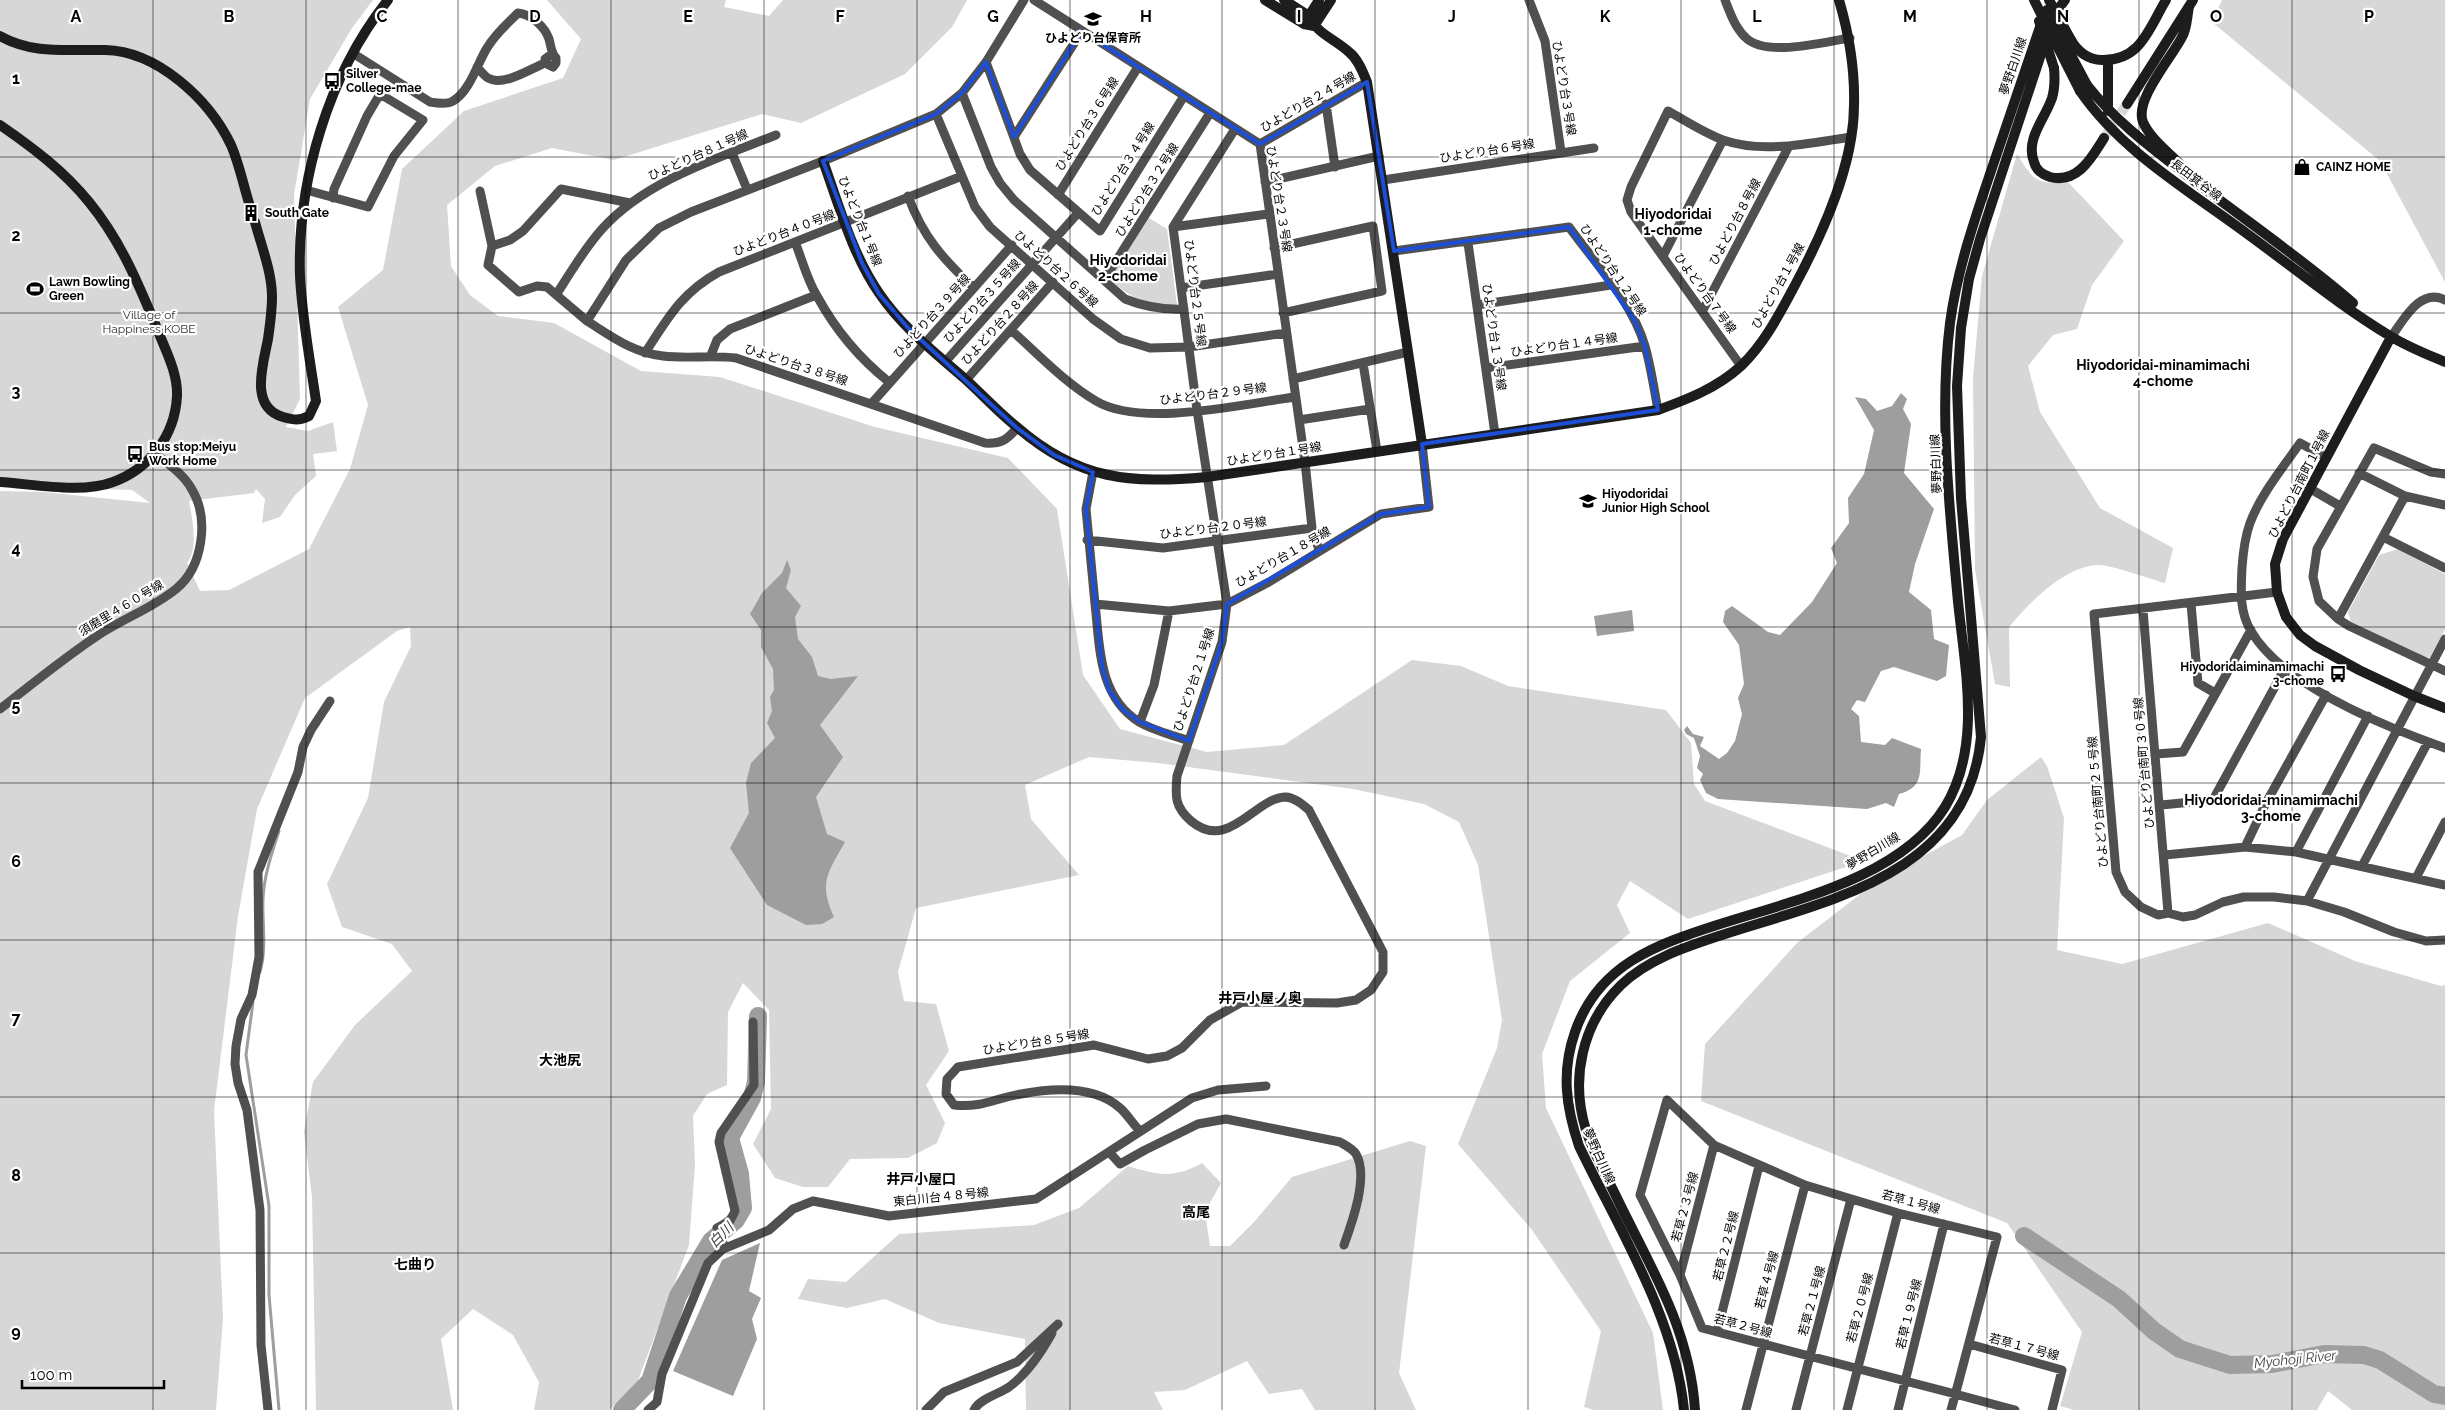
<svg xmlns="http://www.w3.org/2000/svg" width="2445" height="1410" font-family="Raleway,'Noto Sans JP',sans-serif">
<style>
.green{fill:#d7d7d7}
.water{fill:#9e9e9e}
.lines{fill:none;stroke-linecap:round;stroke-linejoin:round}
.stream{stroke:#9e9e9e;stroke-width:3}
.river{stroke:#9e9e9e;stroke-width:18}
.secondary-tunnel{stroke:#d9d9d9;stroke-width:10;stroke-dasharray:10 5;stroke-linecap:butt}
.street{stroke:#505050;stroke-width:9}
.secondary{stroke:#1d1d1d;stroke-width:10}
.secondary-bridge{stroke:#1d1d1d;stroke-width:10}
.marked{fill:none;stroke:#1d4ed8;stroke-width:4;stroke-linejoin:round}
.grid{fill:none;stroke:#000;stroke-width:1;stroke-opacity:0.55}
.labels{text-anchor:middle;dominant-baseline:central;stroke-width:4.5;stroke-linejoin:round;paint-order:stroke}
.poi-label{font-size:12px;font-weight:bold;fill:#000;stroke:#fff;text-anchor:start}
.street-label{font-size:12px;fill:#000;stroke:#fff}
.park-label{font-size:12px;fill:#2e2e2e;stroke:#fff}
.neighbourhood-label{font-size:14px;font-weight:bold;fill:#000;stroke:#fff}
.water-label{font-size:14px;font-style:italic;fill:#3f3f3f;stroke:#fff}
.grid-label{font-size:16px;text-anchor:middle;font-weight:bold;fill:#000;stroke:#fff;stroke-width:4.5;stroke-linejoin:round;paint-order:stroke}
</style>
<rect width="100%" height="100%" fill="#fff"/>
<path class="green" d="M0,0h373l-21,28 -42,71 -16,96 6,204 -14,28 22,4 25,-9 4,29 -24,3 3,22 -21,19 -15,22 -18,6 3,-24 -9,-10 -2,4 -65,8c3,16 10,48 -2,62l13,28 29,-1 80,-41 41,-80 18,-64 -30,-98 45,-37 19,-101 62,-58 99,-33 18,-39 -34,-39h179l-2,7 45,9 14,-16h184l-15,27 -47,47 -104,49 -39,-9 -148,46 -62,-12 -57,18 -48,39 4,61 19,29 28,21 56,7 87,48 79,6 155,50 133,31 49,51 26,166 37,54 87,23 77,-7 128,-85 49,6 47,20 158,24 25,33 3,41 11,17 159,60 -176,58 -58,-38 -13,24 13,28 -60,48 -28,73 4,54 107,225 10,77h-69l-10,-3 17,-76 -69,-101 -74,-86 39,-96 5,-28 -24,-155 -19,-43 -35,-18 -71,-15 -195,-26 -69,-6 -64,28 6,34 48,56 -163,33 -18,64 6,29 32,3 13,47 -23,34 19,38 -8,20 -29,15 -58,1 -22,28h-25l-28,-9 -22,-34 18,-35 -2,-99 -26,-27 -15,29 -1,73 -20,9 -14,22 2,48 -6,81 -52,138 -28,27h-75l5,-28 -26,-47 -40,-26 -32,30 12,71h-137l-4,-213 -8,-65 9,-50 42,-57 57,-54 -20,-27 -50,-17 -15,-43 41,-86 16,-96 27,-56 -1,-19 -13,4 -92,67 -48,111 -19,107 -24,195 9,207 -7,92h-216v-919l43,1 107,11 -18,-13 -132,-4z
M2222,0h223v282l-65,-121 -168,-139z
M2017,154c16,25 19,32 50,27l57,60 -32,44 -15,44 -24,6 -25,31 12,46 60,96 73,40 -8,35c-16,-4 -52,-18 -67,-18 -33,1 -68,37 -89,62l1,60 -15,-3 -20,-114 -2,-192 9,-102z
M1149,218l18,11 10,76c-31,0 -45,-6 -68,-26z
M2398,549l47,25v56l-15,27 -6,1 -73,-35 -3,-11 31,-57z
M2041,757l6,9 17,52 -7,132 65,14 146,-41 87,38 86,25 4,-1v425h-93l-24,-19 -11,19h-243l-14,-4 22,-74 -75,-109 -306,-122 4,-57 92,-101 79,-61 86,-47 25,-35z
M1410,1141l16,5 -27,227 17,37h-101l-13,-21 -33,5 -22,-33 -62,29 -31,2 9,18h-137l-1,-71 -86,-16 -54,-24 -38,9 -49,-9 10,-20 38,3 53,-48 135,-9 45,-17 49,-42c30,9 45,13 74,-3l19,20 -16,29 5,34h20l25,-25 37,-44z"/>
<path class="water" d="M1901,393l6,6 -4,10 8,15 -7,49 30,36 -19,55 -6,28 22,18 3,29 15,6 -3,31 -9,5 -43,-14 -13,4 -16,31 -8,-2 -6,9 8,7 2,26 24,3 7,-7 29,11c-2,23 4,38 -22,45l-5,13 -8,-4 -19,6 -149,-10 -12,-6 -6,-13 3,-6 -6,-6 3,-12 -6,-18 -8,-4 -2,-4 3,-4 6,8 11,3 -4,9 19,13 8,-6 8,-12 7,-27 -4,-16 6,-14 -5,-39 -16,-23 2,-11 7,-5 36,26 12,3 32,-33 25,-39 -6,-15 18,-25 -1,-25 16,-24 10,-44 -19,-33 11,2 11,12 15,-5z
M787,560l4,10 -5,18 15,18 -6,11 3,22 14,18 6,19 13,3 27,-3 -38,49 23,32 -27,40 11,37 18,8c-17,31 -27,40 -11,75l-12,7 -16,1 -39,-20 -37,-57 19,-35 -3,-30 5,-20 24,-25 -8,-15 5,-12 -2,-14 4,-7 -1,-21 -12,-22v-17l-11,-16 12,-21 20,-20z
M1632,610l2,21 -37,5 -3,-20z
M760,1243l-11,48 12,7 -9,21 5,20 -24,57 -60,-25 49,-111z"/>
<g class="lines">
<path class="stream" d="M260,972c7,-24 2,-49 3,-73 1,-24 9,-46 16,-68
M253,1002l-7,53 23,151v89l10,115"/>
<path class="river" d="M2024,1236l95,63 35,32 26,18 50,16 42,-1 52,-10 40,1 16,5 54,34 11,2
M622,1410l28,-29 28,-85 33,-55 25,-21 7,-12 -3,-34 -10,-36 22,-40 4,-16 2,-66"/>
<path class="secondary-tunnel" d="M2104,138l23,-34
M249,203l6,19"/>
<path class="street" d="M1034,0l226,144 45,318 7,66 7,22
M1529,0l16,41 16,111
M1725,0c5,13 10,27 20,37 20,21 78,5 105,1
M354,54l76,48c6,1 17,3 23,-1 17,-10 24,-37 34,-53 8,-14 20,-24 31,-35 13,1 27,14 31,26 2,7 2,14 7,19v5l-3,4 -8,-4v-4l7,-5
M986,62l34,92 10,16 70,61 84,-135
M477,67c3,3 7,9 11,11 15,9 42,-9 57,-15
M962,93l29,74 9,16 14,17 111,99c20,8 37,11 59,10
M1326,104l9,63
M936,114l39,93 15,20 103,92 28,20 29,9 39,-1 97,-14
M1014,137l68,-106
M1260,144l107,-62
M732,153l15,36
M1383,180l211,-32
M1265,182l114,-26
M306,190l62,17 26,-51 29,-36 -43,-26 -13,22 -33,73 -1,9
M480,191l12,55
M1058,195l80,-128
M908,196c15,41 35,63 66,92
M1173,227l95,-13
M795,242c7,17 12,38 22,54 18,33 43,63 72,86
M1468,243l27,191
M1274,248l99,-22 9,65 -99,22
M1394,251l175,-24c27,37 63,75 76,119 6,21 9,43 13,64
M1663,256l60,-116
M1104,280l106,-167
M1181,288l97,-14
M556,295c15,-23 28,-46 46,-66 43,-48 116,-71 174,-94
M1477,305l134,-20
M1703,310l86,-164
M587,321l-40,-34 -10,-1 -18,6 -31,-27 4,-19 18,-6 13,-9 38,-42 69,14
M1011,330c27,24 53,52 85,71 45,27 147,3 199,-4
M2391,337c12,-16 29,-50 54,-37
M645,353c23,-35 36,-60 74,-81l243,-96
M711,355l6,-15 13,-11 86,-34
M945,362l133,-149
M1363,363l14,88
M1741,366l-110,-154 -4,-12 4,-13 37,-76c18,10 36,22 55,29 41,14 87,3 128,-3
M1486,368l159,-22
M1293,379l115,-27
M966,380l87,-98
M872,403l140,-158
M1299,420l71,-11
M1017,428c-10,12 -16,16 -32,15l-249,-85c-24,-3 -49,1 -73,-2 -30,-3 -52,-20 -76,-35l39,-61 33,-32 32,-16 132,-51 113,-47 26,-21 24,-31 38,-62
M2326,457l-26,-14c-18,26 -39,51 -50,80 -5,14 -7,30 -8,45 -1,22 -3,43 9,63 32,55 135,96 194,117
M1093,472l-7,37 9,95 74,7 58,-7 42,-22 112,-68 48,-7 -7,-63
M2359,473l46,23 40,9
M2445,474l-14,-2 -57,-24 -57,101 -4,28 6,24 19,18 11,7 96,45
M2309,488l31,18
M2383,537l62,31
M1087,540l76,8 149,-20
M2277,592l-183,22 22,258 9,20 16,15 17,8 10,-2 15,4 12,-2 28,-13 21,-5h30l33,4 37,11 50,20 32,9 19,-1
M1095,604c5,43 3,92 44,118 15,9 34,13 50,19
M2191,604l7,79 17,10
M2143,610l25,303
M2338,619l67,-123
M0,709c32,-25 64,-51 97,-73 25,-17 56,-28 79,-47 27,-22 34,-71 15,-101 -8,-14 -23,-24 -35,-34
M1140,722l14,-37 15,-74
M2156,754l27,-2 68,-122
M2161,805l52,-5 71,-130
M2245,847l21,-44 60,-108
M2296,852l72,-136
M2165,855l80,-8 51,5 149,33
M2362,866l66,-124
M2416,878l29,-56
M2307,901l138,-262
M1140,1131c-7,-7 -13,-17 -20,-23 -26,-23 -67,-20 -99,-14 -26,4 -38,14 -67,11l-8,-11 1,-15 11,-12 136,-22 54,14 19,-3 15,-8 28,-28 32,-18 95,1 19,-3 15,-10 12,-18v-20l-74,-142c-7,-6 -14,-12 -23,-13 -31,0 -57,56 -95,24 -16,-14 -16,-24 -14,-45l45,-134 5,-38 -30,-194 -24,-183 62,-98
M1110,1153l10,11 25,-14 53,-26 28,-5 114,23c5,3 13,7 16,12 13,22 -4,69 -12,91
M725,1248l-8,-20 13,-7 5,-10 -16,-69 2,-9 33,-48 -1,-63
M1680,1275l34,-130
M1717,1332l42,-166
M1969,1344l93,26 -10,40
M268,1410l-7,-65 -1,-135 -13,-100 -9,-27 -3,-19 1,-18 5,-27 11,-24 7,-38 -1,-85 40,-100 5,-25 8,-17 19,-29
M648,1410l9,-8 5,-28 46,-111 15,-14 46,-19 24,-21 20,-8 76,15 147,-17 156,-101 26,-8 48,-4
M926,1410l18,-18 73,-30 41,-38
M974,1410c5,-11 25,-16 35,-23 19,-14 32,-34 43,-54
M1746,1410l59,-225
M1796,1410l55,-211
M1847,1410l51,-197
M1898,1410l46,-186
M1951,1410l6,-22 40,-151 -99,-24 -93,-28 -91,-40 -47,-45 -27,95 40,80 22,53c105,27 209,54 313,82"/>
<path class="secondary" d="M1265,0l39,24 10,2 17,-26
M1284,0l25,16 10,-16
M1309,16c8,18 26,23 40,36 9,7 14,20 18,30l55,362
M2053,16l12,-16
M0,36c34,19 68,13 105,14 52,1 104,49 126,95 8,18 12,39 18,58
M2071,40c6,11 17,20 31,20 39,1 47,-32 64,-60
M2108,60v51
M2054,68c1,11 1,20 -2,30 -7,21 -27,41 -18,64 2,8 9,13 16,15 28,7 42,-20 54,-39
M2087,85c26,33 58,58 92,84 57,45 119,86 174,134
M2080,91c41,60 108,99 166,142 47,34 94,73 144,103 18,11 36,18 55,26
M2127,104l66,-104
M0,125c32,22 64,46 89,77 32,39 50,83 69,129 8,20 20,43 19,65 -2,40 -28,73 -64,86 -31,12 -80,2 -113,0
M823,161c16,44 29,93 56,132 23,34 55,59 85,85 18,16 34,34 53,49 61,53 113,57 190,50l451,-67c30,-11 59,-22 83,-44 23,-22 38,-51 53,-79 28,-52 60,-121 60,-182 1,-36 -5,-71 -15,-105
M2179,163c-12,-12 -29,-25 -36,-41 -9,-22 29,-65 39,-85 5,-8 5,-21 7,-30
M255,222c6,23 17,50 17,75 0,14 -2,28 -4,42 -5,26 -19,68 15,78 11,3 16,4 26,-1l7,-15c-6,-41 -14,-83 -16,-125 -3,-95 28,-201 88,-276
M2391,337l-108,202 -8,25 2,28 9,25 14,18 15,11 44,24 55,26 31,12
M1684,1410c-9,-92 -65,-181 -105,-264 -13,-39 -18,-74 -4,-114 23,-67 80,-87 142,-107 74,-24 184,-47 228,-118 39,-64 18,-145 12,-216 -8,-88 -18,-180 -7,-268 7,-52 24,-102 41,-152 17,-50 34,-100 51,-150
M1695,1410c-2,-32 -10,-64 -22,-95 -16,-41 -39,-81 -58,-121 -10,-21 -22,-42 -29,-64 -16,-51 -4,-107 35,-145 28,-27 68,-39 104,-51 109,-35 243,-61 256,-197l-20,-239 -4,-112 4,-58 8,-49 11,-40 67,-203"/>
<path class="secondary-bridge" d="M2034,0l46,91
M2049,0l22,40
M2047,10l40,75
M2039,21l15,47"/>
</g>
<path class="marked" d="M1082,31l178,113 107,-62 27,169 175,-24 66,94 10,25 13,64 -236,34 7,63 -48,7 -154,90 -5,38 -33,99 -49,-19 -18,-13 -13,-19 -7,-24 -16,-157 7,-37 -39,-17 -37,-27 -108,-99 -30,-35 -17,-31 -39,-102 113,-47 26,-21 24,-31 28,75z"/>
<path class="grid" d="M153,0v1410M306,0v1410M458,0v1410M611,0v1410M764,0v1410M917,0v1410M1070,0v1410M1222,0v1410M1375,0v1410M1528,0v1410M1681,0v1410M1834,0v1410M1987,0v1410M2139,0v1410M2292,0v1410M0,157h2445M0,313h2445M0,470h2445M0,627h2445M0,783h2445M0,940h2445M0,1097h2445M0,1253h2445"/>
<defs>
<g id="school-bare" transform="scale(1.35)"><path d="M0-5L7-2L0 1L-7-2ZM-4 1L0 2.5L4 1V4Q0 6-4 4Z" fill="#000" stroke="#fff" stroke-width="2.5" paint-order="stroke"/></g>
<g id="bus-bare" transform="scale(1.35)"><path d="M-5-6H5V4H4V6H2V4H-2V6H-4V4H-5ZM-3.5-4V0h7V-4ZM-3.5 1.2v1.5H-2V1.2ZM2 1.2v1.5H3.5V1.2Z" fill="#000" stroke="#fff" stroke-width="2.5" paint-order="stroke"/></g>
<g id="shop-bare" transform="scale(1.35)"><path d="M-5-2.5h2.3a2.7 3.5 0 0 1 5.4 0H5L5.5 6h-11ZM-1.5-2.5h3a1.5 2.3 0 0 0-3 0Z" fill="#000" stroke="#fff" stroke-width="2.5" paint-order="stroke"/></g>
<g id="building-bare" transform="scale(1.35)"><path d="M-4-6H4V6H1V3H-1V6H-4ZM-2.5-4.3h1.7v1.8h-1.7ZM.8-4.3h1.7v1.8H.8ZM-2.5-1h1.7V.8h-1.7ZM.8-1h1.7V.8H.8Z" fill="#000" stroke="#fff" stroke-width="2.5" paint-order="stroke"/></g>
<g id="stadium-bare" transform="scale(1.35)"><path d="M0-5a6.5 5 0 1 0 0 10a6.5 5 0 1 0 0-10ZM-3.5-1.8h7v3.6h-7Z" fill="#000" stroke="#fff" stroke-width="2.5" paint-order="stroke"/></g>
</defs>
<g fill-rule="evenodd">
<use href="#school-bare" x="1093" y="19"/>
<use href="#bus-bare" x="332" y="81"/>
<use href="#shop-bare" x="2302" y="167"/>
<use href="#building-bare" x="251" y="213"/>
<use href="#stadium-bare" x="35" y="289"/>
<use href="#bus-bare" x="135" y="454"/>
<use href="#school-bare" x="1588" y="501"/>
<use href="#bus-bare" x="2338" y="674"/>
</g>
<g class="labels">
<g class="poi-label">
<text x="1093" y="38" text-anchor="middle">ひよどり台保育所</text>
<text x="346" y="74">Silver<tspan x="346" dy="14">College-mae</tspan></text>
<text x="2316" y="167">CAINZ HOME</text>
<text x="265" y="213">South Gate</text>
<text x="49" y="282">Lawn Bowling<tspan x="49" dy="14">Green</tspan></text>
<text x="149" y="447">Bus stop:Meiyu<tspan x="149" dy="14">Work Home</tspan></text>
<text x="1602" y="494">Hiyodoridai<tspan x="1602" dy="14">Junior High School</tspan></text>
<text x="2324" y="667" text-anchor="end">Hiyodoridaiminamimachi<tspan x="2324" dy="14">3-chome</tspan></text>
</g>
<g class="street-label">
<text transform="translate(2013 66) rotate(-71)">夢野白川線</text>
<text transform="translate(1564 88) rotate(81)">ひよどり台３号線</text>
<text transform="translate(1308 102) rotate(-30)">ひよどり台２４号線</text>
<text transform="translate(1087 124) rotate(-58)">ひよどり台３６号線</text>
<text transform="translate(1487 151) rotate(-9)">ひよどり台６号線</text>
<text transform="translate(698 155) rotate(-24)">ひよどり台８１号線</text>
<text transform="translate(1123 169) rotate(-58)">ひよどり台３４号線</text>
<text transform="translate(2196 180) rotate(37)">長田箕谷線</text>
<text transform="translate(1147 190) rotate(-58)">ひよどり台３２号線</text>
<text transform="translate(1279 199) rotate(81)">ひよどり台２３号線</text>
<text transform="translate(860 221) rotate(68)">ひよどり台１号線</text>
<text transform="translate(1735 222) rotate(-62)">ひよどり台８号線</text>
<text transform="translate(784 233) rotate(-21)">ひよどり台４０号線</text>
<text transform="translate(1056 269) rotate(42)">ひよどり台２６号線</text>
<text transform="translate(1613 270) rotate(56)">ひよどり台１２号線</text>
<text transform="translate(1778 286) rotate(-61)">ひよどり台１号線</text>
<text transform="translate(1195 293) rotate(83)">ひよどり台２５号線</text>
<text transform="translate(1705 293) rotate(54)">ひよどり台７号線</text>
<text transform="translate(982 301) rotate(-48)">ひよどり台３５号線</text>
<text transform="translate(932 316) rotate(-48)">ひよどり台３９号線</text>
<text transform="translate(1000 323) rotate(-48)">ひよどり台２８号線</text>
<text transform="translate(1494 337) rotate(82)">ひよどり台１３号線</text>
<text transform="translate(1564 345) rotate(-8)">ひよどり台１４号線</text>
<text transform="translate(796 365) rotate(18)">ひよどり台３８号線</text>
<text transform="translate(1213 394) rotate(-7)">ひよどり台２９号線</text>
<text transform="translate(1274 454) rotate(-9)">ひよどり台１号線</text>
<text transform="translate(1936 464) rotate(-92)">夢野白川線</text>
<text transform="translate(2299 484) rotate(-63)">ひよどり台南町１号線</text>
<text transform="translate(1213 528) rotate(-7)">ひよどり台２０号線</text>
<text transform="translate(1283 557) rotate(-30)">ひよどり台１８号線</text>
<text transform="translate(121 608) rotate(-31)">須磨里４６０号線</text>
<text transform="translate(1194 680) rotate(-72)">ひよどり台２１号線</text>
<text transform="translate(2144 763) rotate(-95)">ひよどり台南町３０号線</text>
<text transform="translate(2098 802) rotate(-95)">ひよどり台南町２５号線</text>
<text transform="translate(1873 851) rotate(-31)">夢野白川線</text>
<text transform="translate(1036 1042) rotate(-9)">ひよどり台８５号線</text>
<text transform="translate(1599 1156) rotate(66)">夢野白川線</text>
<text transform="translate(941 1197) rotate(-6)">東白川台４８号線</text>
<text transform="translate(1911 1202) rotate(15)">若草１号線</text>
<text transform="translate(1685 1207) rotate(-75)">若草２３号線</text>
<text transform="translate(1726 1246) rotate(-76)">若草２２号線</text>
<text transform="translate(1767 1280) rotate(-75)">若草４号線</text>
<text transform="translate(1812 1301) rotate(-75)">若草２１号線</text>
<text transform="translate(1860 1308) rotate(-75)">若草２０号線</text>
<text transform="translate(1909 1314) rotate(-76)">若草１９号線</text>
<text transform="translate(1743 1326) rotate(15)">若草２号線</text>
<text transform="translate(2024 1347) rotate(15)">若草１７号線</text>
</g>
<g class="park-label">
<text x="149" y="315">Village of<tspan x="149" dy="14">Happiness KOBE</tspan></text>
</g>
<g class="neighbourhood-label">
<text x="1673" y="214">Hiyodoridai<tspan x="1673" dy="16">1-chome</tspan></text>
<text x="1128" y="260">Hiyodoridai<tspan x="1128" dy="16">2-chome</tspan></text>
<text x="2163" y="365">Hiyodoridai-minamimachi<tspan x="2163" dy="16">4-chome</tspan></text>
<text x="2271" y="800">Hiyodoridai-minamimachi<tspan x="2271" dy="16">3-chome</tspan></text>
<text x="1260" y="998">井戸小屋ノ奥</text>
<text x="560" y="1060">大池尻</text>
<text x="921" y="1179">井戸小屋口</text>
<text x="1196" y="1212">高尾</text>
<text x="415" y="1264">七曲り</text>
</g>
<g class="water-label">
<text transform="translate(721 1235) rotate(-45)">白川</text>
<text transform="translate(2295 1359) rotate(-6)">Myohoji River</text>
</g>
</g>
<g class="grid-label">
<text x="76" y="22">A</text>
<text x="229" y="22">B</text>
<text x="382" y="22">C</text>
<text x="535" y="22">D</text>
<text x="688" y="22">E</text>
<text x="840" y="22">F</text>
<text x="993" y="22">G</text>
<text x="1146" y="22">H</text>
<text x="1299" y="22">I</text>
<text x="1452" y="22">J</text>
<text x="1605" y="22">K</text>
<text x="1757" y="22">L</text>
<text x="1910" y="22">M</text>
<text x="2063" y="22">N</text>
<text x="2216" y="22">O</text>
<text x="2369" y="22">P</text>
<text x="16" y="84">1</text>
<text x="16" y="241">2</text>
<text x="16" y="397">3</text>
<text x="16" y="554">4</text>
<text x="16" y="711">5</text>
<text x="16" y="867">6</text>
<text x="16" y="1024">7</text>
<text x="16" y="1181">8</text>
<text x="16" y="1337">9</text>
</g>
<path d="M22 1380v8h142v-8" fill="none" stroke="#000000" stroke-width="2.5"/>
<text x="30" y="1380" font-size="15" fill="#000000" stroke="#ffffff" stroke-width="4" paint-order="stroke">100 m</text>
</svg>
